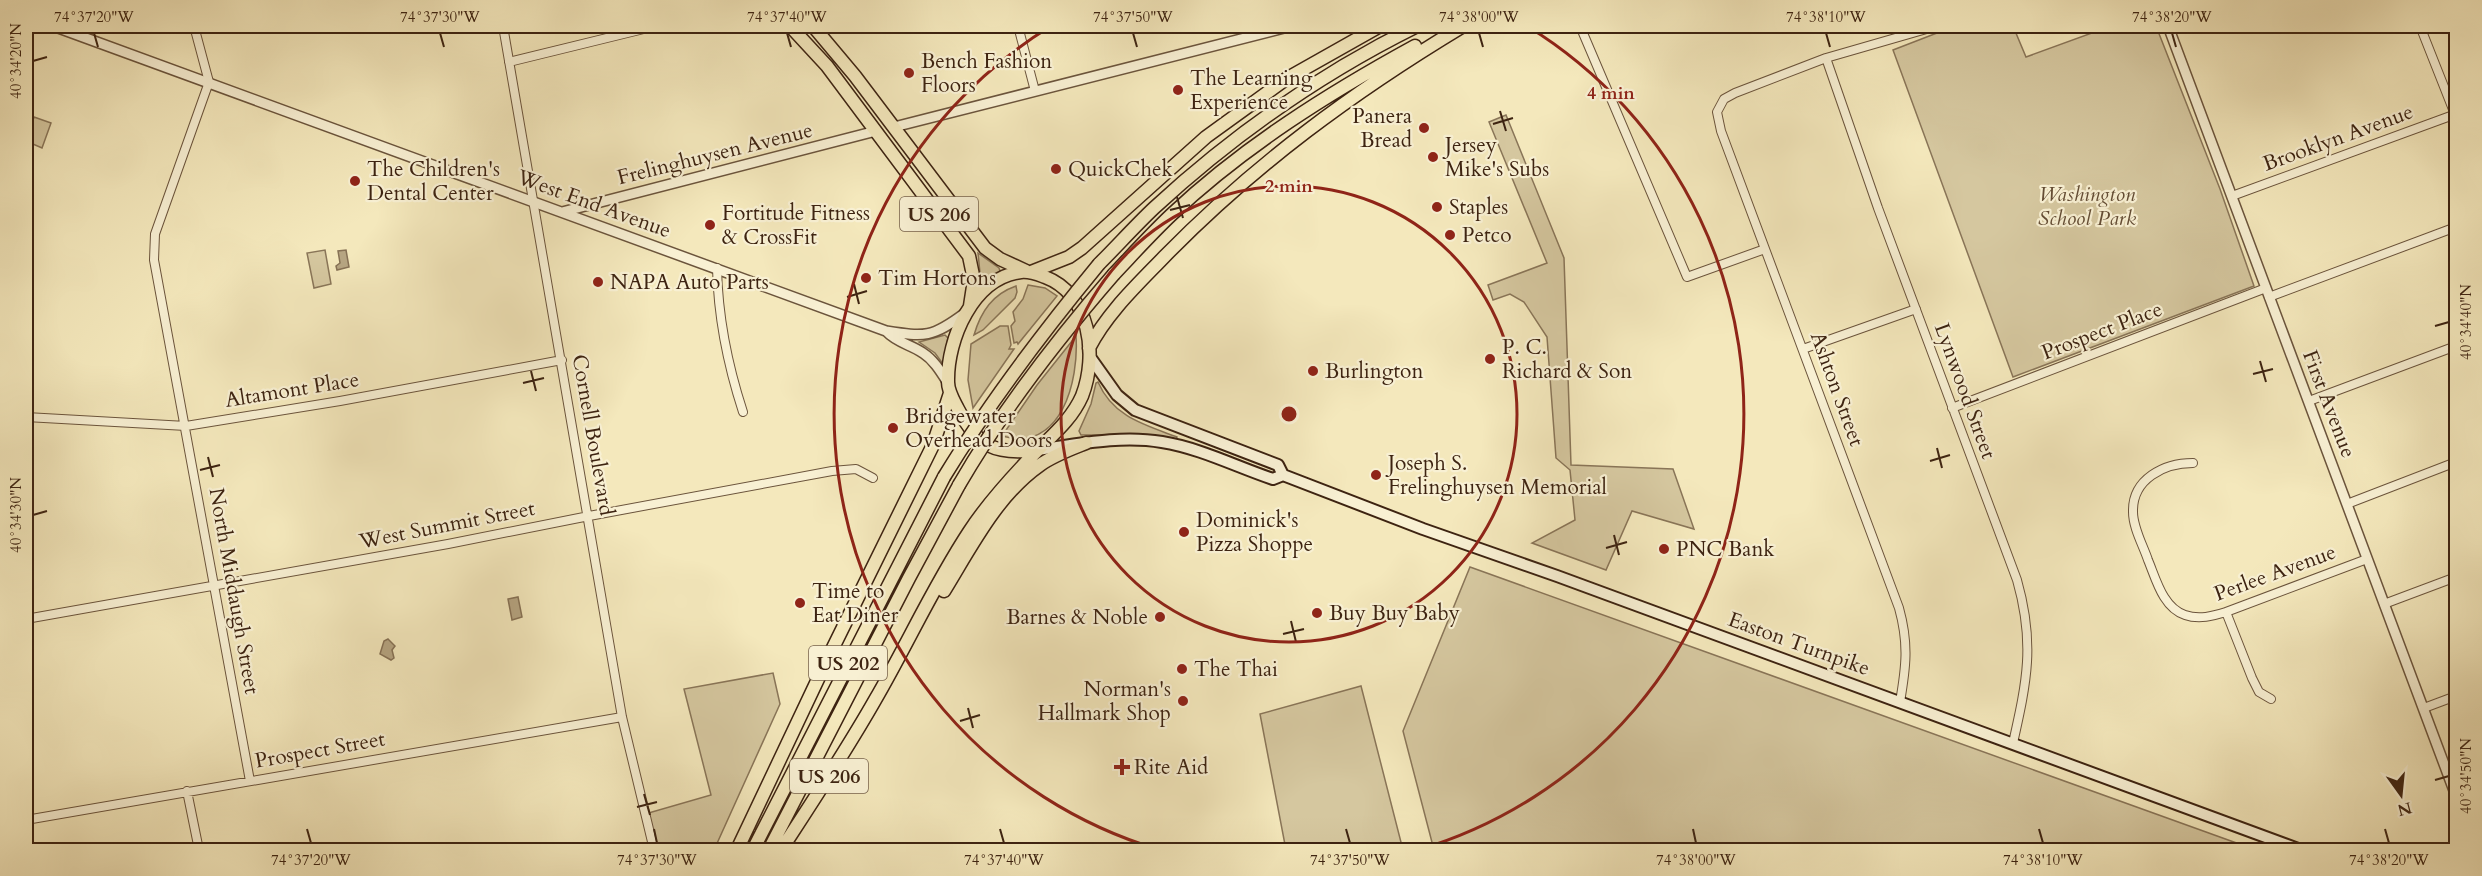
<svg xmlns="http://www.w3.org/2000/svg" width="2482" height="876" font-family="Cardo,serif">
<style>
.green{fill:#d5c79f;stroke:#897558;stroke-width:1.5}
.water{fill:#b6a582;stroke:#867155;stroke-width:1.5}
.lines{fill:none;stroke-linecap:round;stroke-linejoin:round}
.minor-casing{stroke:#6b543c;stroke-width:10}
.tertiary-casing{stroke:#6b543c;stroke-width:12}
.secondary-casing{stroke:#3d2311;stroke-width:14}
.trunk-casing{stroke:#3d2311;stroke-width:15}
.minor{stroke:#f8f0d3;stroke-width:8}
.tertiary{stroke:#f8f0d3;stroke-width:9}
.secondary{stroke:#f8f0d3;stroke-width:10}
.trunk{stroke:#f4e8bc;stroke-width:12}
.trunk-bridge-casing{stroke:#3d2311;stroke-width:15;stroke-linecap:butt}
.trunk-bridge{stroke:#f4e8bc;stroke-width:12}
.ticks{fill:none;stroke:#3d2311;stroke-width:2}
.ring{fill:none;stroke:#8f2418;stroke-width:3}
.poi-dot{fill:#8f2418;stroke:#f8f0d3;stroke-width:2}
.labels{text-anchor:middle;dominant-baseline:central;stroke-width:4.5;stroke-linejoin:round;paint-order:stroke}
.shield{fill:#f8f0d3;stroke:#75604b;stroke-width:1.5}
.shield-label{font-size:20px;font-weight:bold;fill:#3d2311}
.poi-label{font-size:21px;fill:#3d2311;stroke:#f8f0d3;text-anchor:start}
.street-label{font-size:21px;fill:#3d2311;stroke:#f8f0d3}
.park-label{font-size:21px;font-style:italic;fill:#634c34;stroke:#f8f0d3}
.centre{fill:#8f2418;stroke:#f8f0d3;stroke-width:3}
.ring-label{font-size:18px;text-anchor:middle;font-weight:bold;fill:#8f2418;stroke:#f8f0d3;stroke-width:4.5;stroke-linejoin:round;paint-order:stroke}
.neatline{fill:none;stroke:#3d2311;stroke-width:2}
.ticks-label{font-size:15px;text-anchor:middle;fill:#3d2311}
</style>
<rect width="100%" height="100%" fill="#f4e8bc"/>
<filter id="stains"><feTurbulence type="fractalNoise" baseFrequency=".00333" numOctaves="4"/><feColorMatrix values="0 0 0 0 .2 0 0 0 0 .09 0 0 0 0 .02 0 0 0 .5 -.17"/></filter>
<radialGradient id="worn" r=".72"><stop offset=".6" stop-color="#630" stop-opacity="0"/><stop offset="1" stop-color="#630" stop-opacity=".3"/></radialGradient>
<path class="green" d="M1955,26h58l13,31 85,-31h45l64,163 34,97 -241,91 -120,-327z
M1506,115l58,143 7,207 102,4 21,60 -62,-18 -26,59 -74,-27 43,-23 -5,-50 -14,-12 -9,-121 -23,-35 -14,-8 -17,6 -5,-15 59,-22 -58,-141z
M34,117l17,6 -9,25 -16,-7z
M325,250l6,34 -17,4 -7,-35z
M978,253l21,15 1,3 -16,13 -3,-1z
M1028,285l17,3 12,8 -39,48 -1,-2 -3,1 -3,-17 4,-5 -2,-9 10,-13z
M1016,286l1,6 -2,6 -32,32 -9,5c7,-24 19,-41 42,-49z
M1000,326h8l3,19 -2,4h5l-41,59 -5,-28 3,-36z
M945,335l3,3 -5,26 -8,-11 -16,-11z
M1076,336c3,44 -14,117 -74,100l35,-51z
M1098,382c15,35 47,43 79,55l-1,3 -34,-5h-61l-2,-4 12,-27 5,-21z
M1470,567l786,283h-822l-31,-119z
M773,673l7,31 -66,146h-60l-9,-36 66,-19 -27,-106z
M1361,686l42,164h-117l-26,-136z"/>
<path class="water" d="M346,250l3,17 -12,3 -1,-4 4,-3 -2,-12z
M518,597l4,20 -10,3 -4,-21z
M388,639l7,7 -3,4 2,8 -3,2 -11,-6 4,-13z"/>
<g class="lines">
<g class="minor-casing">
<path id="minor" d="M194,26l15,56 -54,152 -1,26 96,521
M503,26l119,691 32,133
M1018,26l17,65
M1580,26l107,251 78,-28
M2420,26l36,91
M1826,58l52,150 139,372c18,63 10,101 -4,163
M509,62l147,-36
M2232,196l224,-82
M717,268c1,48 11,98 26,144
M2269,297l187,-70
M1803,349l113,-40
M2309,401l147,-55
M1952,408l314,-120
M26,417l160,9 154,-25 222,-41
M2193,463c-29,0 -61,16 -60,49 0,16 10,33 15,48 8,19 15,48 37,55 14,5 28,1 41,-3l141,-53
M2347,504l109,-42
M2384,604l72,-27
M2226,612l26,66 7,14 12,7
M26,619l422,-75 141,-28 243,-45 24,-2 17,9
M1900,702c6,-35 9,-58 -1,-94l-178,-477 -4,-19 7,-13 11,-6 91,-35 111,-32
M2424,708l32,-12
M187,791l12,59
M26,820l596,-103"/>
</g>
<g class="tertiary-casing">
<path id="tertiary" d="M53,26l833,305c39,6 46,7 79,-18
M2168,26l288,770
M894,127l398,-101
M562,212l314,-81
M886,331c11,12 24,13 37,22 11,7 18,19 25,30"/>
</g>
<g class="secondary-casing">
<path id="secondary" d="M1090,357l27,38 18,15 143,55 5,10
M1037,450c42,-6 84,-15 125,-8 38,6 75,25 111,37l10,-4 140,54 134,47 744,274"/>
</g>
<g class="trunk-casing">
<path id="trunk" d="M790,26l37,40 142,190 5,24 -4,26
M813,26l42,50 130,172 15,11 26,12
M1099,264c19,-19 36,-38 55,-56 78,-72 168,-135 263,-182
M1031,272l38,-15 13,-9 124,-111 80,-58 94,-53
M1114,274c19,-20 37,-40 57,-59 72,-68 158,-122 244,-169
M1089,348c18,-35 48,-63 75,-91 91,-93 188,-164 299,-231
M944,591c27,-44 53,-96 96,-126 14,-10 31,-16 46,-22
M737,850l90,-190 106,-215 17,-52
M753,850l191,-373
M769,850l140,-272 50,-93
M781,850c32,-49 65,-99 94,-150 32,-55 59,-115 94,-168 18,-28 40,-52 63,-76 18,-19 39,-35 50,-60 16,-41 8,-102 -37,-119 -8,-3 -15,-6 -24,-5 -48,6 -74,67 -73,110 0,10 6,19 10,27 20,38 37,46 79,41"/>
</g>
<use href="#minor" class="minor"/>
<use href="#tertiary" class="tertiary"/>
<use href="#secondary" class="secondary"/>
<use href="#trunk" class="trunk"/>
<g class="trunk-bridge-casing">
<path id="trunk-bridge" d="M944,477c46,-76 99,-145 155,-213
M959,485c44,-76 97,-144 155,-211"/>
</g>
<use href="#trunk-bridge" class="trunk-bridge"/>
</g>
<path class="ticks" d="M94,33l4,14M440,33l4,14M787,33l4,14M1133,33l4,14M1479,33l4,14M1826,33l4,14M2172,33l4,14M33,61l14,-4M1500,111l6,20M1493,124l20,-6M1177,197l6,21M1170,210l20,-5M854,284l5,20M847,297l20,-6M2435,326l14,-4M2260,361l6,21M531,371l5,20M2253,374l20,-5M523,383l21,-5M1937,448l5,20M208,457l5,20M1930,461l20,-6M200,470l20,-5M33,515l14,-4M1614,535l5,20M1606,548l21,-6M1291,621l5,21M1283,634l21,-5M968,708l5,20M960,721l20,-6M2435,780l14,-4M644,794l6,21M637,807l20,-5M307,829l4,14M654,829l3,14M1000,829l4,14M1346,829l4,14M1693,829l3,14M2039,829l4,14M2385,829l4,14"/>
<g class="ring">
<circle cx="1289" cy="414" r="228"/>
<path d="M1160 850A455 455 0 0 1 1051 26M1527 26A455 455 0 0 1 1418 850"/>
</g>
<g class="poi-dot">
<circle cx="909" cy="73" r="6"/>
<circle cx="1178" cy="90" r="6"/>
<circle cx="1424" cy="128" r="6"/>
<circle cx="1433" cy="157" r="6"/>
<circle cx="1056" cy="169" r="6"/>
<circle cx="355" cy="181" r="6"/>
<circle cx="1437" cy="207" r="6"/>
<circle cx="710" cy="225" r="6"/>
<circle cx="1450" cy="235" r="6"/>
<circle cx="866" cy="278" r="6"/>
<circle cx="598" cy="282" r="6"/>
<circle cx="1490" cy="359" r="6"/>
<circle cx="1313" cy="371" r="6"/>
<circle cx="893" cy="428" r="6"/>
<circle cx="1376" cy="475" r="6"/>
<circle cx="1184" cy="532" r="6"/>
<circle cx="1664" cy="549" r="6"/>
<circle cx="800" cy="603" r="6"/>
<circle cx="1317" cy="613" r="6"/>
<circle cx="1160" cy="617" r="6"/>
<circle cx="1182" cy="669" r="6"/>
<circle cx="1183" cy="701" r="6"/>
<path d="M1119 758h6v6h6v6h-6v6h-6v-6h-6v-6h6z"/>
</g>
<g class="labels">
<g class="shield">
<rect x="900" y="197" width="78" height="34" rx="4.5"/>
<rect x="809" y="646" width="78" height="34" rx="4.5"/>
<rect x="790" y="759" width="78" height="34" rx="4.5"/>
</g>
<g class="shield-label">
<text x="939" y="214">US 206</text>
<text x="848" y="663">US 202</text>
<text x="829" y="776">US 206</text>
</g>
<g class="poi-label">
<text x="921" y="61">Bench Fashion<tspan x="921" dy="24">Floors</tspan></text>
<text x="1190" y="78">The Learning<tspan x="1190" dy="24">Experience</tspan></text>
<text x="1412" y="116" text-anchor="end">Panera<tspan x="1412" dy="24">Bread</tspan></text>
<text x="1445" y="145">Jersey<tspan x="1445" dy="24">Mike's Subs</tspan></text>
<text x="367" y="169">The Children's<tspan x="367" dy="24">Dental Center</tspan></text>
<text x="1068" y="169">QuickChek</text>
<text x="1449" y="207">Staples</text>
<text x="722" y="213">Fortitude Fitness<tspan x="722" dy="24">&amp; CrossFit</tspan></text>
<text x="1462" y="235">Petco</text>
<text x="878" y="278">Tim Hortons</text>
<text x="610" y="282">NAPA Auto Parts</text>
<text x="1502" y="347">P. C.<tspan x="1502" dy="24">Richard &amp; Son</tspan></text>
<text x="1325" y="371">Burlington</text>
<text x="905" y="416">Bridgewater<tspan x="905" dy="24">Overhead Doors</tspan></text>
<text x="1388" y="463">Joseph S.<tspan x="1388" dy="24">Frelinghuysen Memorial</tspan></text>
<text x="1196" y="520">Dominick's<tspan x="1196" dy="24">Pizza Shoppe</tspan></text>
<text x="1676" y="549">PNC Bank</text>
<text x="812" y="591">Time to<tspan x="812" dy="24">Eat Diner</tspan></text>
<text x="1329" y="613">Buy Buy Baby</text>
<text x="1148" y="617" text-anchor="end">Barnes &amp; Noble</text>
<text x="1194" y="669">The Thai</text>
<text x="1171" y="689" text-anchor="end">Norman's<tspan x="1171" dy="24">Hallmark Shop</tspan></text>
<text x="1134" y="767">Rite Aid</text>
</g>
<g class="street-label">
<text transform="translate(2338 138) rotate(-20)">Brooklyn Avenue</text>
<text transform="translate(715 154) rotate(-14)">Frelinghuysen Avenue</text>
<text transform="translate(594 204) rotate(20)">West End Avenue</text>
<text transform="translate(2102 331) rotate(-21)">Prospect Place</text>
<text transform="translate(1837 389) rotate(70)">Ashton Street</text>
<text transform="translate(292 390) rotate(-9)">Altamont Place</text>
<text transform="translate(1965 391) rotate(70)">Lynwood Street</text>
<text transform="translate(2329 404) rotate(69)">First Avenue</text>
<text transform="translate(593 435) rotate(80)">Cornell Boulevard</text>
<text transform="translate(447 525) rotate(-11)">West Summit Street</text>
<text transform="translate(2275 573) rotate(-20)">Perlee Avenue</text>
<text transform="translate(234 591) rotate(80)">North Middaugh Street</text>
<text transform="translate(1799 644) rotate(20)">Easton Turnpike</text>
<text transform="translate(320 750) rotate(-10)">Prospect Street</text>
</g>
<g class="park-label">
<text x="2087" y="194">Washington<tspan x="2087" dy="24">School Park</tspan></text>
</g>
</g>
<circle cx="1289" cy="414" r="9" class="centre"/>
<g class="ring-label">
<text x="1611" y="99">4 min</text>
<text x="1289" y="192">2 min</text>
</g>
<rect width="2482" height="876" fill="none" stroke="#f4e8bc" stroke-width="66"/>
<g transform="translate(2401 795) rotate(165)" stroke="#f8f0d3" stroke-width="4.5" paint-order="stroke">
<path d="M0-4.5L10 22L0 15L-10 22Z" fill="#3d2311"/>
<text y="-9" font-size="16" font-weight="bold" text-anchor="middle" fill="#3d2311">N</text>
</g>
<rect x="33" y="33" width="2416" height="810" class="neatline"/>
<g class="ticks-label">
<text x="94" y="22">74°37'20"W</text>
<text x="440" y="22">74°37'30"W</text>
<text x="787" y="22">74°37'40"W</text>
<text x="1133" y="22">74°37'50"W</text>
<text x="1479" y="22">74°38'00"W</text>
<text x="1826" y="22">74°38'10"W</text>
<text x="2172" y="22">74°38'20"W</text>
<text transform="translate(16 61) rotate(-90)" y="5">40°34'20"N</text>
<text transform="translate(2466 322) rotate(-90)" y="5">40°34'40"N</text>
<text transform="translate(16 515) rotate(-90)" y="5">40°34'30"N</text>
<text transform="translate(2466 776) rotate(-90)" y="5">40°34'50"N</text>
<text x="311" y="865">74°37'20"W</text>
<text x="657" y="865">74°37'30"W</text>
<text x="1004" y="865">74°37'40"W</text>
<text x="1350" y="865">74°37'50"W</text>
<text x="1696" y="865">74°38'00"W</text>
<text x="2043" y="865">74°38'10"W</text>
<text x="2389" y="865">74°38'20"W</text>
</g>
<rect width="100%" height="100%" filter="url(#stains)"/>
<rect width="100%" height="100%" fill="url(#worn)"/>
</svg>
